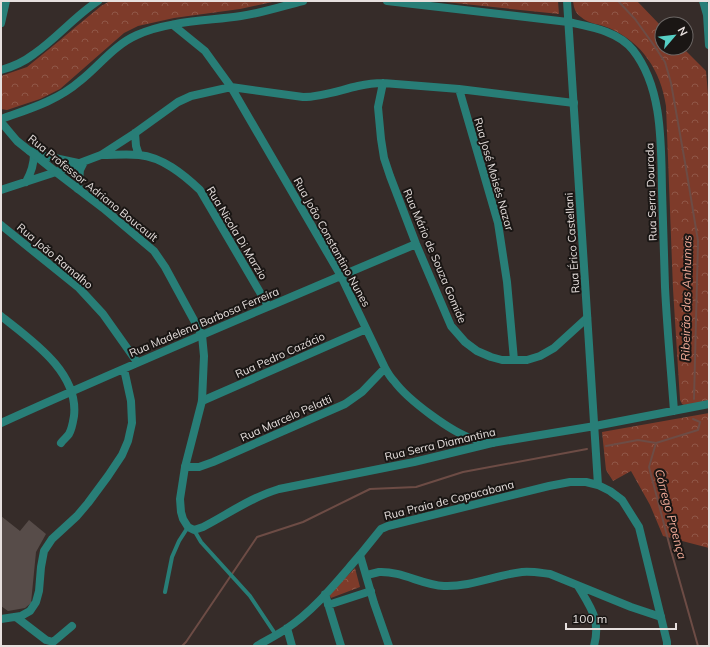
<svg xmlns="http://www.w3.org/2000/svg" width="710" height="647" font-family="Mulish,sans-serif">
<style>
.park{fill:url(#park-crowns)}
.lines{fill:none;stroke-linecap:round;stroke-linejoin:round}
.stream{stroke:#6d4c45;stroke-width:2}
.building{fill:#574c49}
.service{stroke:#287e77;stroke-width:4}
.minor{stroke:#287e77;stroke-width:8}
.tertiary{stroke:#287e77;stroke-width:8}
.labels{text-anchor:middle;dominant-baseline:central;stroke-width:4;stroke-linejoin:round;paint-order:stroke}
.street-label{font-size:11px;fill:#e7e0de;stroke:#1a1614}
.water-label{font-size:12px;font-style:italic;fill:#f5ad9a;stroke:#1a1614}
</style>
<defs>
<pattern id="park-crowns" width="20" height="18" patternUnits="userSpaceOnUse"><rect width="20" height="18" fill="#7e3b2a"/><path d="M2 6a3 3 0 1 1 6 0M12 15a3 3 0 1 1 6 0" fill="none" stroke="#905748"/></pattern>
</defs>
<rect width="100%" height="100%" fill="#362c29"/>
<path class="park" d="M110,1h167l-37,8 -66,9 -36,8 -14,7 -64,56 -20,10 -33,11 -6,-1v-33l26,-9 32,-26 19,-16 23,-19z
M435,1h123l1,13z
M573,1h64l25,26v21h21l23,23 3,35v295l-25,4 -2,-1 -2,-4 -7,-111 -7,-183c-5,-35 -24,-64 -57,-78 -9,-4 -21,-4 -28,-11 -6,-4 -7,-9 -8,-16z
M709,413v135l-46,-12 -13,-31 -19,-34 -18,10 -7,-11 -4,-38z
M355,568l5,19 -29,11 -2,-4z"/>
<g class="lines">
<path class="stream" d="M618,1l17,18 18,25 12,18 6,21 15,85 12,73 -4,158
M693,419l7,3 -2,8 -42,13 -7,24 21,80 28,99
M606,446l32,-6 18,3
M182,646l4,-4 71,-105 46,-15 67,-33 46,-2 47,-15 124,-23"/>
</g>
<path class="building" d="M1,516l19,15 9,-11 17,14 -10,18 -5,51 -6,5 -17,3 -7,-5z"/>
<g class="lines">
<path class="service" d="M194,530l7,12 49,54 26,39
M165,592l7,-35 7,-16 9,-14"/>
<path class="minor" d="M568,22c23,5 50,9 65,28 30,38 28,95 29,140 1,33 2,65 3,97 2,41 6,83 9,124
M173,25l32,26 26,36 110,189 44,92c3,5 5,9 9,13 14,19 57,51 79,58 6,2 13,3 19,4
M383,83l-5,24 3,32 3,19 6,18 26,68 35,82 14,16 12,9 14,6 11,3h25l13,-4 14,-8 33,-30
M459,89l39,134 9,59 7,78
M135,133l1,13 3,9
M30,151l15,5 33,7
M102,155c12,0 25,-1 37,0 23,2 44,19 61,35l68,116
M26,182c5,-9 8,-17 8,-28
M78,189l2,-19 4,-8
M1,190l55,-18 45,-17 34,-22 43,-31 13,-6 40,-9 72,10c19,0 37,-7 55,-11 9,-2 17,-3 25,-3l76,6 115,14
M1,225l78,63 24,26 34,48
M1,316c30,24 78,56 73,100 -1,6 -2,13 -5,18 -2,3 -6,6 -8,9
M202,401l164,-72
M1,423c137,-62 276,-120 415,-179
M595,426l114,-22
M185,467h14l14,-5 132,-58 17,-12 23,-24
M367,575c4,-1 8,-2 12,-3 23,-1 43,13 65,14 27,1 52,-11 78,-14 10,-1 19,1 28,2l81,33 30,10
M578,586c13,22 23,34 16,60
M325,594l16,52
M328,605l43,-14
M16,617l30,23 7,2 19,-16
M1,619l20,-3 9,-5 6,-9 3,-11 2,-24 3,-16 8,-12 25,-23 11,-13 20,-27 14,-21 6,-14 4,-18 -1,-22 -7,-32
M287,628l5,18
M257,646c10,-6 20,-11 29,-17 29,-19 52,-49 74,-74"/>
<path class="tertiary" d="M387,1l181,21
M567,1l31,484
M703,1l4,14 2,30
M1,23l5,-22
M1,70c11,-3 24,-9 33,-16 23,-16 41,-38 64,-53
M1,119c28,-10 56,-18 79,-38 19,-15 34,-36 57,-46 31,-14 70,-14 104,-19 21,-3 42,-10 62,-15
M1,122l16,19 39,31 47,36 51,43 11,16 37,68 2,21 -2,45 -17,66 -5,32 1,13 2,7 5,8 6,3 9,-3c25,-13 49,-30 76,-38l135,-27 78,-19 103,-17
M389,646l-15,-43 -14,-48 21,-26 7,-3 161,-40 21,-4h16l12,3 12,6 12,9 17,27 28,115v4"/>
</g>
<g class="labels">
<g class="street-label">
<text transform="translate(494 174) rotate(74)">Rua José Moisés Nazar</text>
<text transform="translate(93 188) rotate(39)">Rua Professor Adriano Boucault</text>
<text transform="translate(651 192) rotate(-92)">Rua Serra Dourada</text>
<text transform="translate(237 233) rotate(59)">Rua Nicola Di Marzio</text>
<text transform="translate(332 242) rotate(61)">Rua João Constantino Nunes</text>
<text transform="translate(572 243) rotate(-94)">Rua Érico Castellani</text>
<text transform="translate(55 256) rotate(40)">Rua João Ramalho</text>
<text transform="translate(435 256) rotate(67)">Rua Mário de Souza Gomide</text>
<text transform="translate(204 322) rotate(-23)">Rua Madelena Barbosa Ferreira</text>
<text transform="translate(280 355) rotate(-24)">Rua Pedro Cazácio</text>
<text transform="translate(286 418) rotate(-24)">Rua Marcelo Pelatti</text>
<text transform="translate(440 444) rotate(-13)">Rua Serra Diamantina</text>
<text transform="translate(449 500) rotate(-14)">Rua Praia de Copacabana</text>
</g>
<g class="water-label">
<text transform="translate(686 298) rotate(-89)">Ribeirão das Anhumas</text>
<text transform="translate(671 514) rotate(75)">Córrego Proença</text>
</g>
</g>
<rect width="710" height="647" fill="none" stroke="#e7e0de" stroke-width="4"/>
<g transform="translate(674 36) rotate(62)"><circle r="19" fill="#1a1614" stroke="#6c6765"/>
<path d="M0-3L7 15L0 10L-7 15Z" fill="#56cec4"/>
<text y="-6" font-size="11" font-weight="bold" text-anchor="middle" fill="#e7e0de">N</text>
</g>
<path d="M566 623v6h110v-6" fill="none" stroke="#e7e0de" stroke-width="2"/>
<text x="572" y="623" font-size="12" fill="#e7e0de" stroke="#1a1614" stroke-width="3" paint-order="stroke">100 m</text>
</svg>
